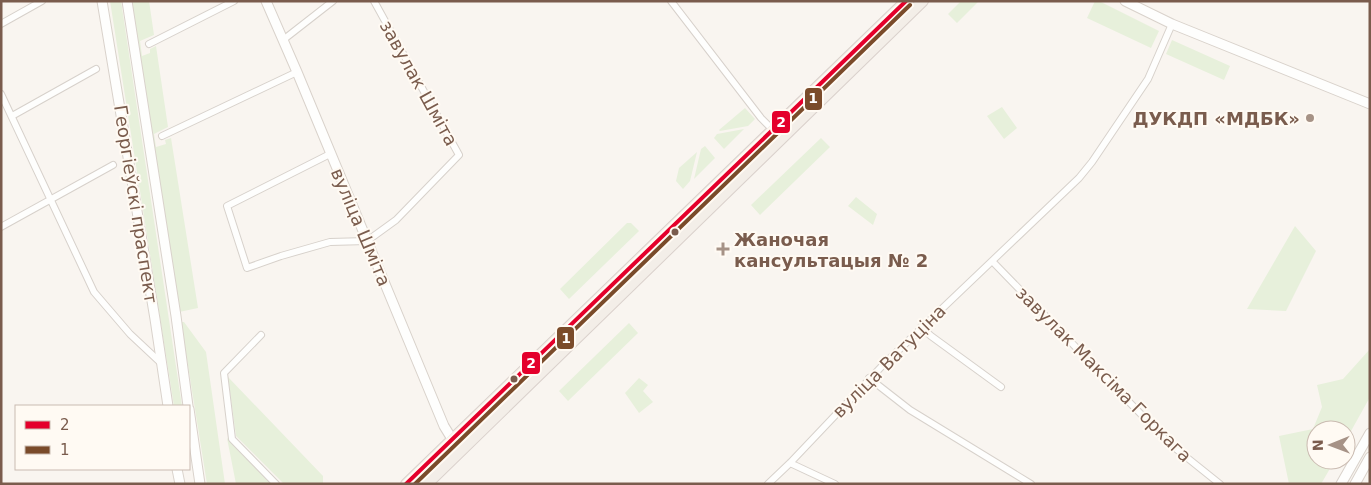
<svg xmlns="http://www.w3.org/2000/svg" width="1371" height="485" font-family="'DejaVu Sans',sans-serif">
<style>
.green{fill:#e7f0db}
.lines{fill:none;stroke-linecap:round;stroke-linejoin:round}
.street-casing{stroke:#d7d1cb;stroke-width:8}
.secondary-casing{stroke:#d9d2cb;stroke-width:11}
.primary-casing{stroke:#dad1cc;stroke-width:12}
.street{stroke:#fefefd;stroke-width:6}
.secondary{stroke:#fefefd;stroke-width:9}
.primary{stroke:#f3eee8;stroke-width:10}
.bus-1-casing{stroke:#fffaf3;stroke-width:8}
.bus-2-casing{stroke:#fffaf3;stroke-width:8}
.bus-1{stroke:#e4002b;stroke-width:4}
.bus-2{stroke:#7a4b2a;stroke-width:4}
.poi-dot{fill:#a69286;stroke:#fffaf3;stroke-width:2}
.bus-dot{fill:#7a5c4d;stroke:#fffaf3;stroke-width:2}
.labels{text-anchor:middle;dominant-baseline:central;stroke-width:4;stroke-linejoin:round;paint-order:stroke}
.street-label{font-size:18px;fill:#7a5c4d;stroke:#fffaf3}
.poi-label{font-size:18px;font-weight:bold;fill:#7a5c4d;stroke:#fffaf3;text-anchor:end}
.line-badge{stroke:#fffaf3;stroke-width:2}
.badge-label{font-size:14px;text-anchor:middle;font-weight:bold;fill:#fff}
</style>
<rect width="100%" height="100%" fill="#f9f5f0"/>
<path class="green" d="M110,1h11l61,405h-8z
M132,1h17l5,34 -14,6 2,15 8,-3v-4l6,-3 12,81 -14,7 2,13 10,-3 -1,-4 6,-2 27,170 -19,4z
M961,1h18l-22,22 -9,-9z
M1095,1h4l60,30 -8,17 -64,-30z
M1172,40l58,26 -6,14 -58,-26z
M1002,107l15,21 -13,11 -17,-23z
M745,108l10,11 -7,7 -28,5 -1,-1z
M744,129l-20,20 -10,-11 3,-4z
M821,138l9,9 -70,68 -9,-10z
M705,146l10,12 -21,21 7,-30z
M697,152l-7,29 -7,8 -7,-8 3,-13z
M856,197l21,17 -4,11 -25,-19z
M627,223h4l8,8 -70,68 -9,-10z
M1295,226l21,25 -30,60 -39,-2z
M181,322h3l22,30 19,132h-18z
M629,323l9,10 -70,68 -9,-10z
M1370,349v48l-24,43v-10h-30v30h19l-14,24h-32l-10,-48 34,-7 9,-22 -5,-22 26,-6z
M228,377l95,99v8h-39l-48,-48z
M639,378l9,7 -5,6 10,11 -14,11 -14,-20z
M227,438l45,46h-36z"/>
<g class="lines">
<g class="street-casing">
<path id="street" d="M671,1l90,117 21,21
M1,24l41,-23
M283,40l50,-39
M149,44l85,-43
M1,94l93,198 36,42 31,29
M12,116l84,-47
M162,136l135,-64
M330,154l-103,52 20,62 34,-12 49,-14 37,-1 29,-21 63,-65 -85,-154
M1,227l112,-62
M992,261l178,183 50,40
M921,327l10,9 70,51
M261,335l-37,38 8,66 44,45
M869,378l41,32 121,74
M790,463l45,21
M768,484l22,-21 93,-98 196,-187 13,-16 56,-83 24,-55"/>
</g>
<g class="secondary-casing">
<path id="secondary" d="M102,1l53,318 13,87
M127,1l49,315 12,90
M266,1l31,71 147,354 8,13 10,11
M1125,1l47,23 198,80
M189,409l11,75
M177,469l3,15
M1341,484l29,-51
M1355,484l15,-27"/>
</g>
<g class="primary-casing">
<path id="primary" d="M406,484l500,-483
M427,484l496,-483"/>
</g>
<use href="#street" class="street"/>
<use href="#secondary" class="secondary"/>
<use href="#primary" class="primary"/>
<g class="bus-1-casing">
<path id="bus-1" d="M406,484l500,-483"/>
</g>
<g class="bus-2-casing">
<path id="bus-2" d="M415,484l495,-479"/>
</g>
<use href="#bus-1" class="bus-1"/>
<use href="#bus-2" class="bus-2"/>
</g>
<g class="poi-dot">
<circle cx="1310" cy="118" r="5"/>
<path d="M720.5 241.5h5v5h5v5h-5v5h-5v-5h-5v-5h5z"/>
</g>
<g class="bus-dot">
<circle cx="675" cy="232" r="4.5"/>
<circle cx="514" cy="379" r="4.5"/>
</g>
<g class="labels">
<g class="street-label">
<text transform="translate(419 83) rotate(61)">завулак Шміта</text>
<text transform="translate(136 204) rotate(81)">Георгіеўскі праспект</text>
<text transform="translate(361 227) rotate(67)">вуліца Шміта</text>
<text transform="translate(889 361) rotate(-45)">вуліца Ватуціна</text>
<text transform="translate(1104 374) rotate(45)">завулак Максіма Горкага</text>
</g>
<g class="poi-label">
<text x="1300" y="118">ДУКДП «МДБК»</text>
<text x="734" y="239" text-anchor="start">Жаночая<tspan x="734" dy="21">кансультацыя № 2</tspan></text>
</g>
</g>
<g class="line-badge">
<rect x="804" y="87" width="19" height="24" rx="5" fill="#7a4b2a"/>
<rect x="771" y="110" width="20" height="24" rx="5" fill="#e4002b"/>
<rect x="556" y="326" width="19" height="24" rx="5" fill="#7a4b2a"/>
<rect x="521" y="351" width="20" height="24" rx="5" fill="#e4002b"/>
</g>
<g class="badge-label">
<text x="813" y="103">1</text>
<text x="781" y="127">2</text>
<text x="566" y="343">1</text>
<text x="531" y="368">2</text>
</g>
<rect width="1371" height="485" fill="none" stroke="#7a5c4d" stroke-width="5"/>
<rect x="15" y="405" width="175" height="65" fill="#fffaf3" stroke="#cabbb1"/>
<rect x="25" y="421" width="25" height="8" fill="#e4002b" stroke="#cabbb1"/>
<text x="60" y="430" font-size="15" fill="#7a5c4d">2</text>
<rect x="25" y="446" width="25" height="8" fill="#7a4b2a" stroke="#cabbb1"/>
<text x="60" y="455" font-size="15" fill="#7a5c4d">1</text>
<g transform="translate(1331 445) rotate(269)"><circle r="24" fill="#fffaf3" stroke="#cabbb1"/>
<path d="M0-4L9 19L0 12L-9 19Z" fill="#a69286"/>
<text y="-8" font-size="14" font-weight="bold" text-anchor="middle" fill="#7a5c4d">N</text>
</g>
</svg>
